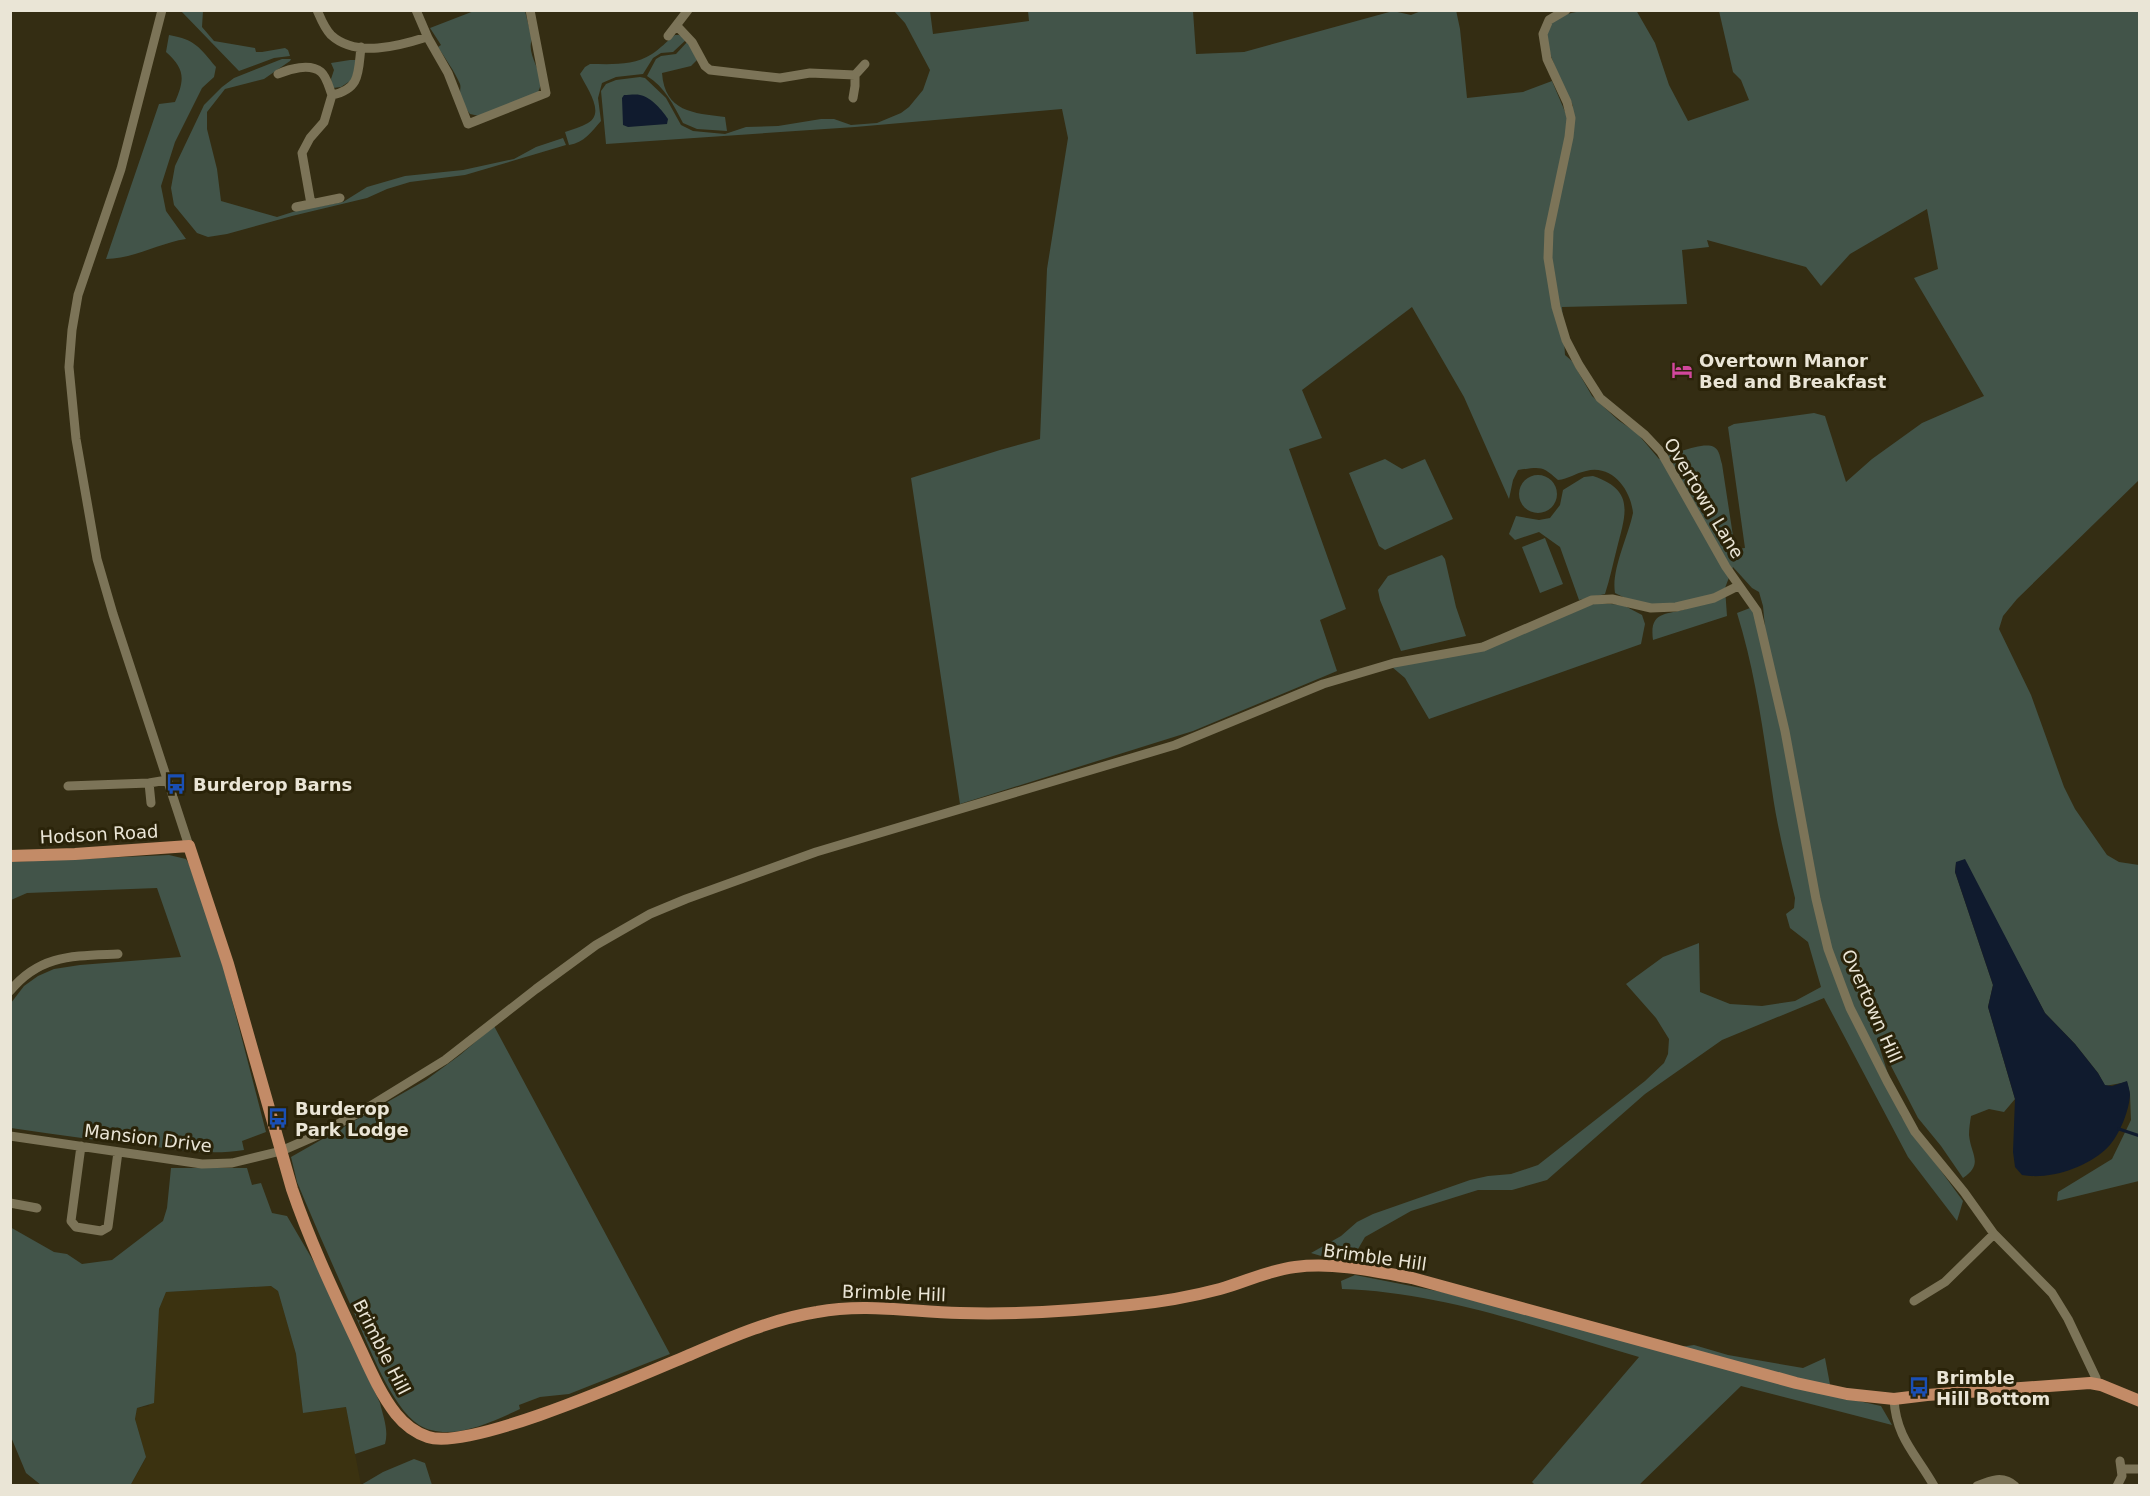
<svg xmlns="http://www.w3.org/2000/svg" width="2150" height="1496" font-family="'DejaVu Sans',sans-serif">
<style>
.built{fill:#3b3210}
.green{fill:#425449;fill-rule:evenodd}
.water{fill:#101b2e}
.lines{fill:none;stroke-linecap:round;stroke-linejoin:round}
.stream{stroke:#101b2e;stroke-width:3}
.minor{stroke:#7c7458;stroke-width:9}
.major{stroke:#c38b67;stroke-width:12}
.labels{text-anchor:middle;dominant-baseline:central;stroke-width:6;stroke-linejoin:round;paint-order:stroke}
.poi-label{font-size:18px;font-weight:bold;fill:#eae5d6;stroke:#2a2309;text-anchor:start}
.street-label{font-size:18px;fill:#eae5d6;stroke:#2a2309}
</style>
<rect width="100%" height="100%" fill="#342d13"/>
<path class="built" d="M271,1286l7,5 18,63 7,59 43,-6 15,78 -231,1 16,-28 -11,-39 2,-11 12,-2 10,-97 7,-17z"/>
<path class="green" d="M1456,10l4,19 7,69 56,-6 29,-11 14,33 7,-8c-9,-21 -22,-43 -26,-65 -7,-39 67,-30 89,-31l19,33 14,42 19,36 61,-21 -8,-20 -8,-8 -14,-61h420v469l-122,119 -14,17 -4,13 32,66 33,92 11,22 32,46 12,7 20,3v316l-82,20 1,-9 54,-33 19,-39 -1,-26 -3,-12 -22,4 -7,-13 -23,-29 -30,-31 -81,-153 -8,3 -1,9 38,113 -5,22 27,92 -11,13 -15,-3 -18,7c-1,6 -2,13 -2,19 2,20 15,29 -6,43l-22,-32 -23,-28 -41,-79 24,77 62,85 -6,20 -49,-64 -84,-159 -102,42 -77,54 -98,86 -35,10h-34l-67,21 -46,26 -11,19 -26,2 -17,-5 30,-17 16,-14 16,-8 97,-34 18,-4 23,-2 27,-9 107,-84 19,-18 4,-9 1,-15 -13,-21 -30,-34 37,-27 36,-14 1,49 30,12 32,2 33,-5 26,-14 -13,-45 -18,-14 -4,-14 8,-6 1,-10c-9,-36 -18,-72 -23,-108 -9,-60 -17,-119 -35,-177l13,-5 15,20 -2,-22 -4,-14 -7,-4 -19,-21 -8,21 2,28 -74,24c-4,-29 13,-25 33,-31 -23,-3 -50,-4 -71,-16 -4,-23 13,-56 18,-80 -2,-23 -21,-49 -47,-42 -10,2 -18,8 -28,9 -16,-15 -18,-13 -40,-10l-5,10 -4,19 -45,-102 -52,-90 -110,83 20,48 -33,11 57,160 -26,11 17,51 -144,60 -233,73 -49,-326 89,-28 40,-11 7,-170 21,-131 -6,-29 -207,18 -249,17 -5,-53 5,-7 10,-4 24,-3 5,1 21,20 15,27 12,6 32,3 21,-7 32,-1 43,-7h13l17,6 26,-2 24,-10 8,-6 14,-17 7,-20 -25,-47 -11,-12h36l3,23 96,-13 -1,-10h165l3,43 48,-2 149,-41 18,4 10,-4zM1927,209l11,60 -24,9 70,118 -62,27 -50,36 -26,23 -21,-66 -11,-3 -80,11 -6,3 17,121 -10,1 -13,-85c-2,-5 -2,-14 -8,-17 -11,-6 -43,8 -55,12l-22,-26 -19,-13 -26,-24 -20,-35 -7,-6 -3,-48 125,-3 -5,-54 27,-3 -2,-7 99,27 15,19 29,-32z
M181,11h22l-1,16 12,14 41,7 1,4h6l23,-4 3,2 2,6 -16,2 -35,13z
M474,11h51l7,28c-7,18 16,36 6,53l-59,24 -9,-2c-4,-5 -10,-14 -10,-21 0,-3 1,-6 0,-9 -6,-14 -14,-24 -22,-37l3,-2 -11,-17z
M169,35c27,5 30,12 47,32l-2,10 -12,11 -27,54 -14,44 5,25 20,28c-27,4 -53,20 -80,20l53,-155 16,-2c10,-23 10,-33 -9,-50z
M675,35h4l8,4 -14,13 -12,1 -8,5 -10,16 -27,3 -14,6 -4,15 3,23c-9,10 -17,22 -32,24l-4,-13c8,-3 16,-5 23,-9 18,-10 -2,-36 -8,-49l5,-7 5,-3c22,0 43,2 62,-10 8,-5 15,-13 23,-19z
M688,41l9,19 -6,6 -29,7c3,39 31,40 63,44l2,14 -30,-2 -14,-6c-9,-17 -18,-36 -36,-47l9,-17 5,-3 15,-2z
M282,59h9l-1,2 -26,18 -39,10 -18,23v17l10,40 4,32 56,16 22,-7 44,-8 24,-15 38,-11 58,-6 51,-11 22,-12 27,-9 3,7 -101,30 -55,7 -23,7 -20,9 -75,18 -65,18 -19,3 -11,-4 -23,-28 -3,-17 4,-22 29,-61 18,-18 12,-9z
M350,60h6l-3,19 -12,8 -8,1 -2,-9 3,-9 -3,-7z
M1385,459l17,10 23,-10 28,60 -68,31 -6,-4 -30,-73z
M1519 494a19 19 0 1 1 38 0a19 19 0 1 1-38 0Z
M1593,476c42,14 33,37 24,72 -4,15 -7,31 -12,46l-26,6 -19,-53 -21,-15 -24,8 -6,-6 7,-18 23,4 11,-2 10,-13 3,-15 21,-13z
M1545,538l18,46 -23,9 -18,-46z
M1442,555l3,4 11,48 10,29 -65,15 -21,-51 -2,-10 10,-14z
M1598,603l25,2 19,10 3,9 -4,20 -212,75 -24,-41 -13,-11 50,-10 140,-50z
M169,855l17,4 3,5 30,86 47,182 -24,9 2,9c-30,5 -58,1 -87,-3 -49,-5 -98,-12 -146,-19v-125l13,-17 14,-10 16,-7 26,-4 101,-8 -24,-69 -130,5 -16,7 -1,-38z
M494,1026l176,328 -101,40 -29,3 -21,8 1,4c-28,13 -71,34 -101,16 -28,-18 -51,-81 -64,-110 -17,-38 -34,-76 -50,-114l-8,-19 -6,-25 135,-77 34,-25z
M171,1168h76l5,17 9,-2 11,30 15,3 31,53 62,134c3,13 9,27 5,41l-30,10 -9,-47 -43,6 -7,-59 -18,-63 -7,-5 -105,6 -7,17 -5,94 -17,5 -2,11 11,38 -16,29 -89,-1 -15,-12 -15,-36 -1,-210 44,25 13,2 15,10 30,-4 51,-39 4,-13z
M1355,1275l87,17 216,58 36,-5 34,10 75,13 22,-10 7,37 49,11 11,19 -151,-39 -102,99h-104l-3,-3 107,-125c-97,-28 -196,-65 -297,-68l-1,-8z
M414,1459l11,4 7,22h-71l22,-13z"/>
<path class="water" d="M624,95c5,0 12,-1 16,0 11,2 23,16 28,24l-1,5 -39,3 -5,-2 -1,-27z
M1965,859l80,154 30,31 23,29 7,12 7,1 15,-5c1,4 3,10 3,14 -1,17 -12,44 -25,55 -20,18 -56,30 -83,25l-7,-8 -2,-15 2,-53 -27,-92 5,-22 -38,-113 1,-10z"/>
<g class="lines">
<path class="stream" d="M2119,1129l21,7"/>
<path class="minor" d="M162,10l-41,159 -43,126 -6,35 -3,37 7,72 21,120 16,55 76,232
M317,10c4,9 7,18 14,25 25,23 68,11 96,2
M416,10l12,28 20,35 20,51 78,-31 -16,-83
M1566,10l-17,10 -6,14 4,25 20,43 4,16 -2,19 -20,94 -1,27 8,49 10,33 13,25 21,33 45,37 16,17 65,115 31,44 28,120 31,168 12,50 22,59 37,73 28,51 49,60 30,42 58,59 16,26 28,59 1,6
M677,26l15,16 13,24 5,4 70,8 30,-5 45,2
M668,36l20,-26
M278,74c11,-5 32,-11 43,-2 6,5 8,16 11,23
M853,98l2,-12v-11l10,-11
M311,204l-9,-51 8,-15 14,-16 8,-27c29,-6 26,-23 29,-48
M296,207l44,-9
M149,783l2,20
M68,786l81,-3 18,-3
M10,991c30,-37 64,-35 108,-37
M10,1136l192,28 30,-1 49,-12 39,-17 47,-26 78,-48 91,-71 60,-44 54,-31 36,-15 130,-47 359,-107 148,-61 71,-21 89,-16 109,-47 20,-1 39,9 25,-1 38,-9 24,-12
M81,1146l-10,75 5,6 25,4 7,-4 10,-75
M10,1203l27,5
M1914,1301l31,-19 49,-48
M1894,1399c2,39 22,55 40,87
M2123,1469h16
M1977,1486c14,-6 26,-11 38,0
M2117,1486l5,-10 -2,-15"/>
<path class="major" d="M10,856l65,-2 114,-8 39,118 64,225c17,50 39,97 61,144 13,27 25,58 43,81 8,10 20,19 32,23 43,14 211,-61 259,-81 42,-18 85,-37 130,-44 48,-9 95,0 143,1 57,2 113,-2 170,-8 31,-3 60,-8 90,-16 25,-7 49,-19 75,-22 39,-5 79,4 117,11l384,105 51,11 47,5 33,-4 163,-12 11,2 39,16"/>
</g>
<defs>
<g id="hotel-bare" transform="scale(1.62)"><path d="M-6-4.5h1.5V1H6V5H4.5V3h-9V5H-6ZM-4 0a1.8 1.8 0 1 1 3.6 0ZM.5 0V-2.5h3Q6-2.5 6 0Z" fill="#d1479c" stroke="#2a2309" stroke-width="2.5" paint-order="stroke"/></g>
<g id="bus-bare" transform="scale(1.62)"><path d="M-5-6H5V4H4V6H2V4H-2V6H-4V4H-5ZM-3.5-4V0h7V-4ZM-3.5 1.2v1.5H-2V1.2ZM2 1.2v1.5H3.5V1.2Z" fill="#1a4fb4" stroke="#2a2309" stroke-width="2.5" paint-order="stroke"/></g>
</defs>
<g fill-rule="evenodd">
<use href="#hotel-bare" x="1682" y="370"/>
<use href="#bus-bare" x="176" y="784"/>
<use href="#bus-bare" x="278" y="1118"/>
<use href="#bus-bare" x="1919" y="1387"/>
</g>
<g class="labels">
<g class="poi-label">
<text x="1699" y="360">Overtown Manor<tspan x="1699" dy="21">Bed and Breakfast</tspan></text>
<text x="193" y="784">Burderop Barns</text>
<text x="295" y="1108">Burderop<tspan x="295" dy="21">Park Lodge</tspan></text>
<text x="1936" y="1377">Brimble<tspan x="1936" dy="21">Hill Bottom</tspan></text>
</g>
<g class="street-label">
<text transform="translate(1704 498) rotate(59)">Overtown Lane</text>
<text transform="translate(99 834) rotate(-3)">Hodson Road</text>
<text transform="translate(1872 1006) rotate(66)">Overtown Hill</text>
<text transform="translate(148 1138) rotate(7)">Mansion Drive</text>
<text transform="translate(1375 1257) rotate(8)">Brimble Hill</text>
<text transform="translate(894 1293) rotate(2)">Brimble Hill</text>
<text transform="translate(382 1347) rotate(63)">Brimble Hill</text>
</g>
</g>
<rect width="2150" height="1496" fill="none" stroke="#eae5d6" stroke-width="24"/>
</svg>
